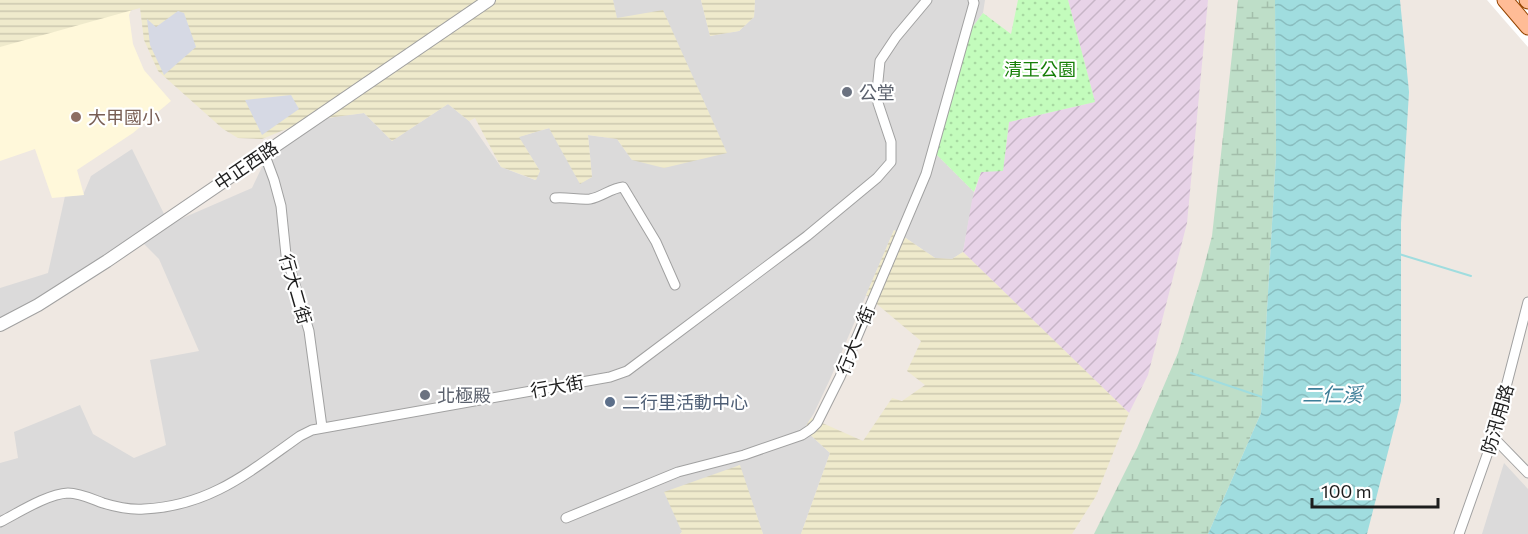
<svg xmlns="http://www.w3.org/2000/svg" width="1528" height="534" font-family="Commissioner,'Noto Sans TC',sans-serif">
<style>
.residential{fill:#dbdada}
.industrial{fill:url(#industrial-furrows)}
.education{fill:#fff8da}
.farmland{fill:url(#farmland-rules)}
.wetland{fill:url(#wetland-marsh)}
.park{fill:url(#park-dots)}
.plaza{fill:#d6d9e4}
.water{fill:url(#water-waves)}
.pier{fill:#fff}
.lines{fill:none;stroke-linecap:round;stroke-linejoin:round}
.stream{stroke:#a0dddf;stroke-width:2}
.minor-casing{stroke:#a1a1a1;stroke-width:11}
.tertiary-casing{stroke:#a1a1a1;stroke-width:14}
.primary-casing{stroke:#954500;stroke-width:17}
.minor{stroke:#fff;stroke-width:9}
.tertiary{stroke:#fff;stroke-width:12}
.primary{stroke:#ffbc96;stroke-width:15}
.worship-dot{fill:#6b7280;stroke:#fff;stroke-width:2}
.education-dot{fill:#8d6e63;stroke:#fff;stroke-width:2}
.service-dot{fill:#5c6f8a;stroke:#fff;stroke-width:2}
.labels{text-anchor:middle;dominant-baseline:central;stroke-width:4.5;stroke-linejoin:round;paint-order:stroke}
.park-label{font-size:18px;fill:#157f06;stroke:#fff}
.worship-label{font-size:18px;fill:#5b616d;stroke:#fff;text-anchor:start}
.education-label{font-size:18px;fill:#785e54;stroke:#fff;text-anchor:start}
.street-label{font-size:18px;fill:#1d1d1d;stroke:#fff}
.service-label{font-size:18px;fill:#4e5e75;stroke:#fff;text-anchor:start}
.water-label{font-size:20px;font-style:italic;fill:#3d7e98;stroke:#fff}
</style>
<defs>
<pattern id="industrial-furrows" width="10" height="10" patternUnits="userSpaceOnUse" patternTransform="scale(1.5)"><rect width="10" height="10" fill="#e8d3e8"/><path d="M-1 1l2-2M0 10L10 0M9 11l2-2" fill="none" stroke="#c7b5c7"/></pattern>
<pattern id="farmland-rules" width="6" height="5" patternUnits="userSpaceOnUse" patternTransform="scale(1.5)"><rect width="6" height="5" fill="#efeacc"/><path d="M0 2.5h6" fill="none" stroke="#ccc8af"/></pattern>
<pattern id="wetland-marsh" width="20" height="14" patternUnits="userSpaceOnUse" patternTransform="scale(1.5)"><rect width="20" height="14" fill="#bedec8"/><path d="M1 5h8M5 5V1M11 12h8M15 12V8" fill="none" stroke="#a3beab"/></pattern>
<pattern id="park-dots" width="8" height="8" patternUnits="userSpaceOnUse" patternTransform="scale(1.5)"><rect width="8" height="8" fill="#c3fcbc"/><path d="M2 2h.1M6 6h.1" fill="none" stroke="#a7d8a1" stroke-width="1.8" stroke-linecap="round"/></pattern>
<pattern id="water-waves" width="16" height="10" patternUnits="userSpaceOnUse" patternTransform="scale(1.5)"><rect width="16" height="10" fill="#a0dddf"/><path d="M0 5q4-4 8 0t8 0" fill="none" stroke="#89bdbf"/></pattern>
</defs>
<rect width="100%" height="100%" fill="#efe8e2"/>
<path class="residential" d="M613,0h88l9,36 29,-5 15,-14 1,-17h230l-2,13 -17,23 -34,114 42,42 -11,60 -11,7 -17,-1 -41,-28 -63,147 -17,36 -10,16 26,24 -29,81h-38l-24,-69 -59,69h-680v-71l18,-5 -4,-26 66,-27 13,29 41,24 32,-13 -16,-85 49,-9 -40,-92 -19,-19 -140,90v-42l48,-15 17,-77 18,-1 8,-19 41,-27 37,75 83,-36 19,-40 35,-27 58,-8 28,28 56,-37 21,17 32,46 34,13 5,-9 -22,-34 32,-9 30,55 12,-6 -4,-42 29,4 15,21z
M1504,463l24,26v45h-46z"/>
<path class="industrial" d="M1068,0h140l-21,223 -39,152 -19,38 -166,-161 9,-52 9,-28 22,-2 6,-48 86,-20z"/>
<path class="education" d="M132,8l-3,7 4,29 11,26 27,31 -38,32 -56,37 7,25 -32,3 -17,-49 -35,12v-115z"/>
<path class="farmland" d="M0,0h613l4,18 46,-8 64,143 -63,15 -32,-8 -15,-21 -29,-4 4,42 -12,7 -31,-56 -30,9 21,34 -4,9 -35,-13 -26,-49 -6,3 -21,-17 -56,37 -28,-28 -58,8 -44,18 -24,-1 -15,-9 -65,-58 -14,-31 -4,-32 -140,39z
M701,0h54l-1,17 -15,14 -29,5z
M894,230l41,28 17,1 11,-7 166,161 -33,83 -24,38h-271l29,-81 -26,-24 7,-11 52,23 29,-43 10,3 23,-16 -18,-14 14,-30 -55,-46z
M740,465l23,69h-83l2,-2 -18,-40z"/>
<path class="wetland" d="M1238,0h37l1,155 -15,258 -53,121h-114l43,-86 41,-95 23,-75 11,-42z"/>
<path class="park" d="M1018,0h50l27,102 -86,20 -6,49 -22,1 -7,20 -42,-42 34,-114 17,-23 28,21z"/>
<path class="plaza" d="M178,11l6,2 12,34 -32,28 -14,-30 -3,-26 9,8z
M291,95l8,14 -37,26 -17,-35z"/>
<path class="water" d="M1275,0h125l9,92 -8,131v178l-34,133h-159l53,-121 15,-258z"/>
<path class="pier" d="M1487,0h41v47l-22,-25z"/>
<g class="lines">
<path class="stream" d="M1399,254l72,22
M1191,373l71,24"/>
<g class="minor-casing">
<path id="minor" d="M264,153l10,27 7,26 5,49 23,76 13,96
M555,198c12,-1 24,2 35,1 12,-2 21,-11 33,-12l33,55 19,43
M1493,437l35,36
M566,518l112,-46 66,-17 58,-20 9,-6 6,-6 23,-46 86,-203 48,-171 -1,-3
M0,522c18,-9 47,-28 68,-29 12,0 24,6 35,10 13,4 28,7 41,6 66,-3 105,-37 156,-73l12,-6 298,-53 17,-6 180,-135 70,-58 14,-16v-20l-13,-39 -1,-12 3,-30 16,-24 31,-37
M1459,534l33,-93 36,-139"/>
</g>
<g class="tertiary-casing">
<path id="tertiary" d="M0,325l38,-20 69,-44 382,-261"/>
</g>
<g class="primary-casing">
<path id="primary" d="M1505,0l23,27
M1527,0l1,1"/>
</g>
<use href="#minor" class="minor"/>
<use href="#tertiary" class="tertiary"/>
<use href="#primary" class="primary"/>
</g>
<g class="worship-dot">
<circle cx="847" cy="92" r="6"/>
<circle cx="425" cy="395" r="6"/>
</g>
<circle class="education-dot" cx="76" cy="117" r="6"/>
<circle class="service-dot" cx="610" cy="402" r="6"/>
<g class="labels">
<g class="park-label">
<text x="1040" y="69">清王公園</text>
</g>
<g class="worship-label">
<text x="859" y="92">公堂</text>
<text x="437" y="395">北極殿</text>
</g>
<g class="education-label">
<text x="88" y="117">大甲國小</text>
</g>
<g class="street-label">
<text transform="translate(246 165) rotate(-34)">中正西路</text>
<text transform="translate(296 289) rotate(74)">行大二街</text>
<text transform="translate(855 340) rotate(-68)">行大一街</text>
<text transform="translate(557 386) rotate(-10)">行大街</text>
<text transform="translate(1497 419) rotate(-74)">防汛用路</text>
</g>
<g class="service-label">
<text x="622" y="402">二行里活動中心</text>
</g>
<g class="water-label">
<text x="1332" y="394">二仁溪</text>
</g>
</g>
<path d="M1312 498v9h126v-9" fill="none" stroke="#1d1d1d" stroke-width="3"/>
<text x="1321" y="498" font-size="18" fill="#1d1d1d" stroke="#ffffff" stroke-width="4.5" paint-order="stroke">100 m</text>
</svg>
